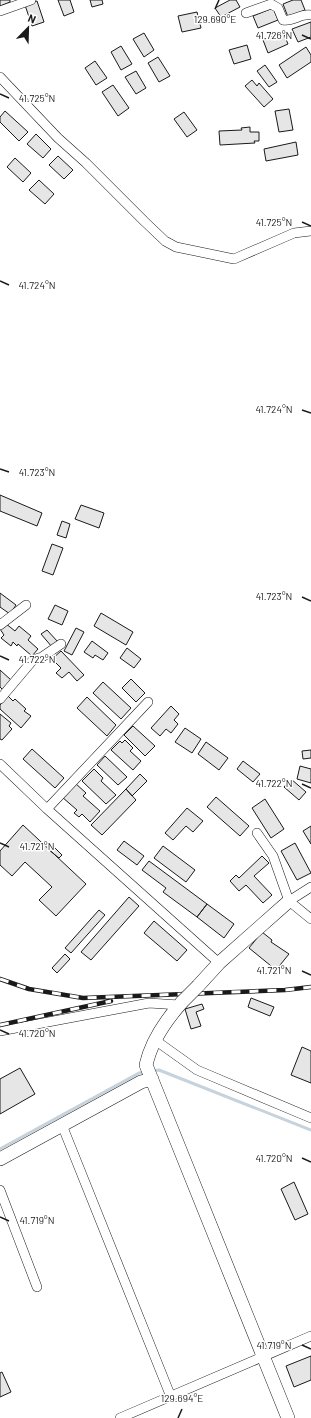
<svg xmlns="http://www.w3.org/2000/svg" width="311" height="1418" font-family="Barlow,sans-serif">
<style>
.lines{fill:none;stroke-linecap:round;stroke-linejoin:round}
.stream{stroke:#c6d2dc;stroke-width:3}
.building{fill:#e6e6e6;stroke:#1a1a1a}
.street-casing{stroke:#1a1a1a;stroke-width:10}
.secondary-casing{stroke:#1a1a1a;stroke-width:14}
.street{stroke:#fff;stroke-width:9}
.secondary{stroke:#fff;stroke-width:13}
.rail-casing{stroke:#1a1a1a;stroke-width:4.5}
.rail{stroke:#fff;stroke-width:3;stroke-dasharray:9;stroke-linecap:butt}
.secondary-bridge-casing{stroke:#1a1a1a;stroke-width:14;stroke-linecap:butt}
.secondary-bridge{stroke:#fff;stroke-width:13}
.ticks{fill:none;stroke:#1a1a1a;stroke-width:1.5}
.ticks-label{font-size:10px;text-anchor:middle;fill:#1a1a1a;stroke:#fff;stroke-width:3;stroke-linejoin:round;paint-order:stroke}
</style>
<rect width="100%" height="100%" fill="#fff"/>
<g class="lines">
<path class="stream" d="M152,1071l7,-1 152,60
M0,1149l139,-76 6,-1"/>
</g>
<path class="building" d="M0,0h10v2l-10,4z
M58,0h12l4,12 -10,4z
M90,0h12l1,4 -11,3z
M230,0h6l4,7 -19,10 -6,-9z
M293,0h8l4,10 -17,7 -5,-13z
M37,1l7,21 -12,4 -7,-21z
M273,8l5,12 -20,8 -5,-12z
M197,12l4,16 -19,4 -4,-16z
M311,22v15l-13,5 -6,-13z
M283,32l5,12 -20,9 -5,-13z
M144,33l10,17 -10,7 -11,-18z
M247,45l4,14 -17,5 -5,-14z
M121,46l11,18 -11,6 -10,-18z
M306,47l5,8v7l-24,16 -8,-13z
M158,57l12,19 -11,6 -11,-19z
M95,61l12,17 -11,7 -11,-17z
M265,65l12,17 -8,5 -12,-16z
M136,71l10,17 -10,6 -11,-17z
M252,80l5,6 2,-3 14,16 -9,8 -19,-21z
M113,85l16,23 -11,8 -16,-24z
M289,109l4,21 -14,2 -4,-21z
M5,111l23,21 -9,9 -19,-19v-5z
M184,112l13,18 -10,7 -13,-18z
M250,127v5h9v9h-5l1,2 -35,2 -1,-14 23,-1 -1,-2z
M36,134l15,15 -8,9 -16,-14z
M296,142l2,13 -32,6 -2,-12z
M58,156l15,14 -9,9 -15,-14z
M15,158l16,15 -8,9 -16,-15z
M39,180l15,14 -9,10 -16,-14z
M0,495l42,18 -5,13 -37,-15z
M81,505l23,8 -5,15 -24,-9z
M62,521l8,3 -4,14 -9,-3z
M52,544l11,4 -10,27 -11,-4z
M0,593l16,12 -6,9 -10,-7z
M55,605l13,6 -6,14 -14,-6z
M101,613l32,19 -7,13 -32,-19z
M5,623l10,8 4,-5 12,10 -3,4 10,9 -6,7 -14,-12 -1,2 -4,-4 -2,4 -10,-8 3,-3 -4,-6z
M76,628l8,4 -12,23 -8,-4z
M47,630l11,12 -6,5 -11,-13z
M92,641l16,12 -5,7 -8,-5 -2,3 -9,-6z
M127,648l14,11 -7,9 -14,-10z
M61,651l23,24 -7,6 -8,-9 -7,6 -6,-5 5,-5 -9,-9z
M0,670l11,10 -8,10 -3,-3z
M131,679l14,14 -9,9 -14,-14z
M103,682l28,26 -10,11 -28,-26z
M8,696l5,5 2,-2 11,10 -2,2 7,5 -10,12 -21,-19v-4z
M87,697l29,28 -9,11 -30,-28z
M171,706l8,8 -5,6 4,4 -7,9 -5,-4 -6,7 -9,-8z
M0,714l11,9 -2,3 3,3 -10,11 -2,-1z
M133,726l22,20 -10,10 -21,-21z
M185,728l16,11 -9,14 -17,-11z
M125,740l8,8 -3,3 11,10 -8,9 -22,-20 9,-9 2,2z
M206,742l22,16 -9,12 -21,-16z
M32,749l32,29 -9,10 -32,-29z
M311,750v8l-8,1 -1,-8z
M105,756l22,21 -9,8 -21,-20z
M243,761l17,13 -7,8 -16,-13z
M300,766l11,3v14l-14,-4z
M94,769l9,9 -2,3 15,14 -10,9 -24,-23z
M140,774l7,7 -15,15 -6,-7z
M291,779l15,13 -7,8 -15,-13z
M75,783l11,10 -3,3 17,15 -10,11 -8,-8 -3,3 -5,-4 3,-3 -15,-13z
M126,789l10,11 -34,35 -11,-10z
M216,797l33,29 -9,10 -33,-29z
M265,799l19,30 -13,9 -19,-30z
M187,808l16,13 -10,11 -7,-6 -13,14 -8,-7z
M23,825l63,59 -30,32 -17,-16 13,-13 -27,-25 -13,14 -12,-11v-14z
M311,826v18l-8,-13z
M124,841l20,15 -7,9 -20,-15z
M295,843l16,30 -14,7 -16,-29z
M53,846l9,9 -3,3 -10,-8z
M163,846l32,24 -9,12 -32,-24z
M262,856l7,7 -15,13 18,19 -9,8 -17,-18 -7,6 -9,-10 6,-6 3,3z
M149,861l58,43 -10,13 -34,-25 3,-4 -24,-18z
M129,897l10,9 -48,54 -10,-8z
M207,904l27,20 -10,14 -27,-21z
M99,910l6,5 -34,38 -6,-5z
M154,921l33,29 -10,11 -33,-28z
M262,932l10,8 -1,2 18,12 -13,16 -27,-22z
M65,954l5,5 -13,14 -5,-5z
M251,998l23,9 -4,9 -22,-9z
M202,1004l2,5 -8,3 5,14 -10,3 -6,-20z
M302,1047l9,4v32l-20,-8z
M20,1068l15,26 -35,20v-35z
M294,1182l14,32 -13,6 -14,-31z
M311,1356v24l-17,7 -8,-21z
M2,1372l9,20 -11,5v-24z"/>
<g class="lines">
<g class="street-casing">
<path id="street" d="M0,11l31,-11
M246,13l25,-9 7,4 5,12c10,2 18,-7 28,-5
M0,77l58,61 28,25 58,58 21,20 11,6 58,12 60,-26 17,-2
M0,625l26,-20
M0,699l33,-39 9,-3 19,-13
M0,764l47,45 172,154
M47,809l101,-107
M257,833l16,23 16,45 22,18
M289,901l22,-14
M0,1031l149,-28 30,2
M155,1040l42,30 114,48
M62,1125l109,272
M0,1190l37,97
M120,1418l191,-82"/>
</g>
<g class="secondary-casing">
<path id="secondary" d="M198,986l21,-23 70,-62
M182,1002c-16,18 -31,40 -36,63l142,353
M0,1159l141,-77 11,-3"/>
</g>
<use href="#street" class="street"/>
<use href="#secondary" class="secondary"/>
<g class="rail-casing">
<path id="rail" d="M0,979l29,10 54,9 202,-8 26,-3
M0,1025l111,-24"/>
</g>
<use href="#rail" class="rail"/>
<g class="secondary-bridge-casing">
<path id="secondary-bridge" d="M182,1002l16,-16"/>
</g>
<use href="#secondary-bridge" class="secondary-bridge"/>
</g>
<path class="ticks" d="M215,9l4,-9M302,35l9,4M0,94l9,4M302,222l9,4M0,281l9,4M302,410l9,3M0,469l9,3M302,597l9,4M0,656l9,4M302,784l9,4M0,843l9,4M302,971l9,4M0,1030l9,4M302,1158l9,4M0,1217l9,4M302,1345l9,4M178,1418l4,-9"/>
<g class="ticks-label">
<text x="215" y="23">129.690°E</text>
<text x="274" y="39">41.726°N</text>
<text x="37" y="102">41.725°N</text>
<text x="274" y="226">41.725°N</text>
<text x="37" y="289">41.724°N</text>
<text x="274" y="413">41.724°N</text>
<text x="37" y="476">41.723°N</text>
<text x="274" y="600">41.723°N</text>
<text x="37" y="663">41.722°N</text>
<text x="274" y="787">41.722°N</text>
<text x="37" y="850">41.721°N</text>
<text x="274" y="974">41.721°N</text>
<text x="37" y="1037">41.720°N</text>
<text x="274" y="1162">41.720°N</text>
<text x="37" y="1224">41.719°N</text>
<text x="274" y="1349">41.719°N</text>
<text x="182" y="1402">129.694°E</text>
</g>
<g transform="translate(28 28) rotate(23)" stroke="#ffffff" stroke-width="3" paint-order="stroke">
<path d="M0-3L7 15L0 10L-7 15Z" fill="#1a1a1a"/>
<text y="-6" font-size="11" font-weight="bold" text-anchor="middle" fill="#1a1a1a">N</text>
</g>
</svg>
